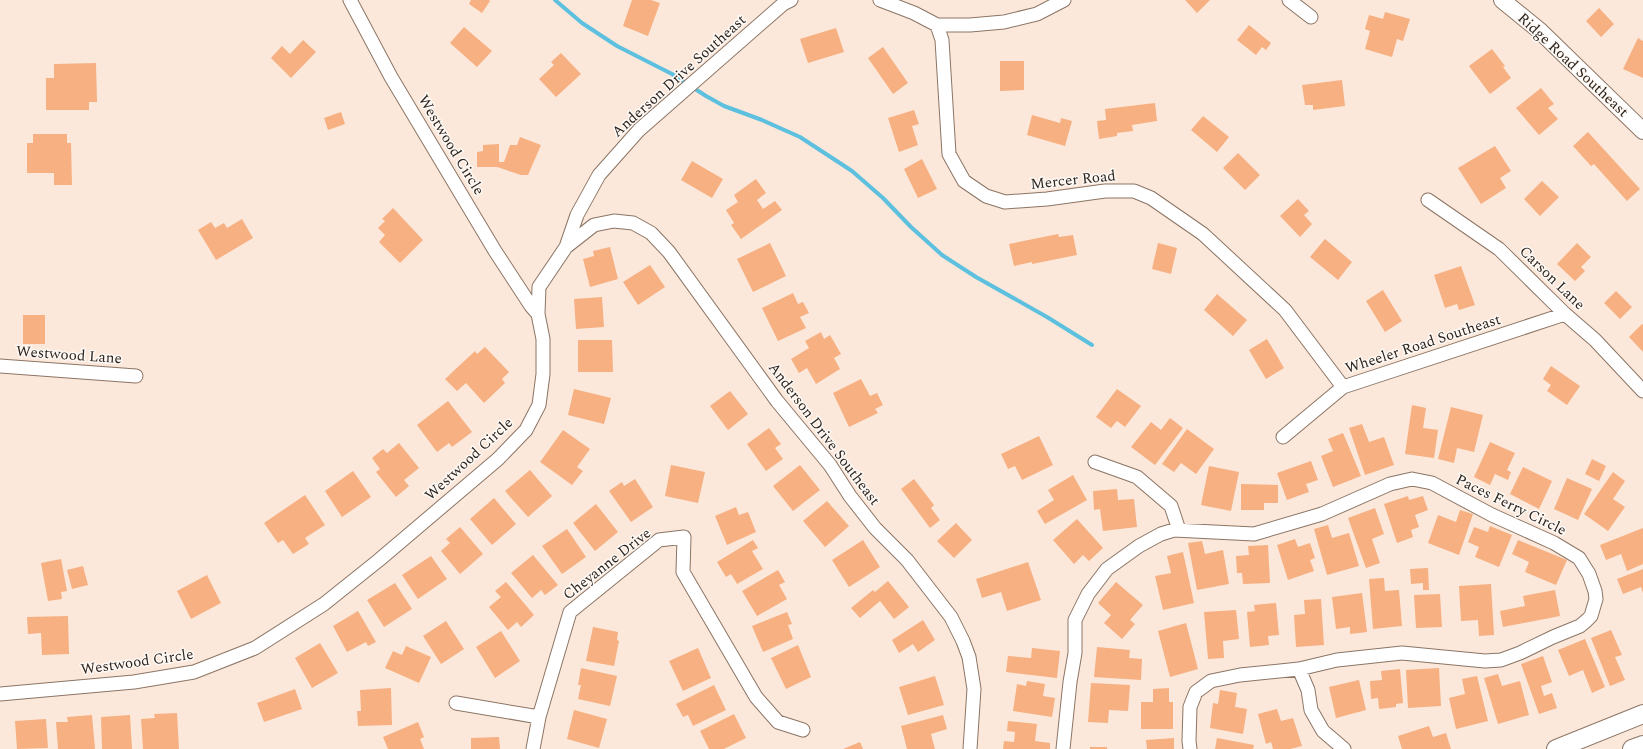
<svg xmlns="http://www.w3.org/2000/svg" width="1643" height="749" font-family="Spectral,serif">
<style>
.lines{fill:none;stroke-linecap:round;stroke-linejoin:round}
.stream{stroke:#5dc0df;stroke-width:4}
.building{fill:#f6b082}
.minor-casing{stroke:#8b7565;stroke-width:15}
.tertiary-casing{stroke:#8b7565;stroke-width:18}
.secondary-casing{stroke:#8b7565;stroke-width:20}
.minor{stroke:#fff;stroke-width:13}
.tertiary{stroke:#fff;stroke-width:16}
.secondary{stroke:#fff;stroke-width:18}
.labels{text-anchor:middle;dominant-baseline:central;stroke-width:3;stroke-linejoin:round;paint-order:stroke}
.street-label{font-size:15px;fill:#2c231d;stroke:#fef9f5}
</style>
<rect width="100%" height="100%" fill="#fce8da"/>
<g class="lines">
<path class="stream" d="M555,0l27,23 35,23 55,28 34,22 18,10 38,14 38,17 52,34 31,27 28,29 31,28 34,22 71,40 45,28"/>
</g>
<path class="building" d="M471,0h18l1,1 -8,12 -13,-9z
M632,0h19l9,3 -12,33 -25,-10z
M1185,0h25l-13,13z
M1599,8l15,16 -13,13 -15,-16z
M1385,12l25,7 -7,22 -6,-2 -5,18 -27,-8 5,-18 -5,-2 4,-14 14,4z
M1249,25l22,18 -5,7 -4,-3 -6,8 -19,-15z
M464,27l28,24 -15,16 -27,-24z
M836,28l8,24 -36,11 -8,-24z
M1638,38l5,3v37l-20,-9z
M303,40l13,12 -25,26 -20,-20 11,-12 8,8z
M883,47l25,36 -15,11 -25,-36z
M1492,49l13,17 -2,1 8,11 -21,16 -21,-28z
M561,53l20,21 -25,23 -17,-18 15,-14 -3,-3z
M1000,61h24v29l-24,1z
M96,63l1,39h-8v8h-43v-32h8v-14z
M1342,80l3,26 -32,4v-5h-8l-3,-20z
M1541,88l13,16 -6,4 10,11 -19,16 -23,-27z
M1155,103l2,18 -25,4 1,6 -16,2v3l-18,3 -2,-18 9,-1 -1,-11z
M914,110l5,14 -7,2 6,19 -19,7 -11,-34z
M341,112l4,12 -17,6 -4,-12z
M1032,115l28,8 1,-5 11,3 -7,25 -38,-11z
M1203,116l26,21 -12,15 -26,-22z
M1588,132l52,57 -13,12 -33,-37 -3,2 -18,-20z
M33,134h34v9h4l1,42h-18v-12h-27v-30h6z
M520,137l21,8 -13,30h-7l-24,-8h-20v-15l6,-1v-6l16,-1v18h5l6,-17h7z
M1495,146l16,25 -11,7 6,10 -25,16 -23,-36z
M1238,153l22,22 -15,15 -22,-22z
M922,159l15,30 -19,9 -14,-29z
M692,161l31,18 -11,19 -31,-18z
M756,179l10,14 -9,7 6,9 12,-8 7,9 -41,29 -10,-14 3,-2 -8,-13 12,-8 -4,-7z
M1542,181l17,16 -19,19 -16,-17z
M1298,199l11,12 -5,4 8,9 -12,13 -20,-21z
M393,208l30,32 -23,23 -21,-21 6,-7 -7,-7 7,-7 -3,-2z
M242,219l11,19 -37,22 -18,-30 13,-8 4,6 9,-5 3,5z
M1058,234l1,3 14,-2 4,20 -45,9v-2l-18,4 -5,-22z
M1325,239l27,23 -14,18 -28,-23z
M770,243l16,33 -33,16 -16,-33z
M1158,243l19,5 -6,26 -19,-5z
M1577,243l14,14 -10,10 4,4 -10,10 -18,-17z
M610,247l8,32 -28,8 -7,-28 11,-3 -1,-5z
M650,265l15,22 -27,18 -15,-23z
M1461,266l14,39 -16,5 -2,-6 -12,4 -11,-33z
M1383,290l19,31 -17,11 -19,-31z
M1616,291l16,16 -12,12 -16,-16z
M793,293l5,11 5,-2 6,11 -9,4 6,11 -28,13 -16,-33z
M1217,294l30,26 -14,16 -29,-26z
M602,297l2,30 -28,2 -2,-30z
M23,315h22v29h-22z
M1642,324l1,1v27l-14,-15z
M821,332l3,7 6,-4 11,19 -7,4 6,11 -24,15 -9,-16 -8,5 -8,-14 18,-11 -4,-7z
M1267,339l17,29 -18,11 -17,-29z
M578,340h34l1,32h-35z
M485,347l24,25 -7,7 3,4 -21,20 -18,-20 -9,8 -12,-12 30,-28 2,3z
M1551,366l29,20 -13,19 -20,-14 4,-6 -8,-6z
M861,379l9,17 7,-3 6,12 -8,4 3,4 -29,14 -16,-34z
M574,389l37,9 -7,26 -36,-9z
M1117,389l24,17 -16,21 -8,-6 -6,7 -15,-11z
M730,391l18,23 -20,16 -18,-24z
M448,401l24,31 -20,15 -3,-4 -12,9 -20,-27z
M1412,405l14,3 -3,20 15,2 -4,28 -29,-4z
M1451,407l32,8 -9,37 -17,-4 -3,15 -16,-4z
M1170,418l13,10 -28,37 -24,-18 20,-25 10,8z
M1362,424l7,18 15,-5 10,28 -29,10 -16,-47z
M769,428l12,16 -6,4 8,11 -17,12 -19,-27z
M1187,429l27,20 -18,25 -15,-11 -7,9 -12,-8z
M563,430l27,19 -13,18 6,4 -11,14 -32,-23z
M1343,433l18,43 -28,11 -12,-31 12,-5 -5,-12z
M1039,436l14,29 -31,15 -7,-14 -7,3 -7,-15z
M1490,442l25,11 -8,17 4,2 -3,8 -13,-6 -5,11 -16,-8z
M399,443l20,25 -15,12 5,6 -13,11 -20,-25 4,-3 -8,-11 11,-9 4,4z
M1592,459l14,7 -7,15 -14,-7z
M1311,461l7,19 -12,4 3,8 -22,8 -10,-27z
M671,465l34,7 -7,31 -33,-7z
M800,465l20,25 -27,21 -20,-25z
M1209,466l30,6 -8,39 -30,-6z
M1523,467l29,14 -13,28 -29,-15z
M530,470l22,26 -24,21 -23,-26z
M353,471l18,26 -29,20 -17,-26z
M1613,472l12,9 -12,18 12,8 -17,24 -24,-17z
M1073,475l14,25 -42,24 -8,-13 17,-11 -6,-10z
M1567,478l25,11 -14,31 -24,-11z
M635,479l18,28 -22,15 -22,-31 13,-9 2,4z
M914,479l20,26 -3,3 9,12 -10,8 -29,-39z
M1241,484l37,1v18h-14v7h-23z
M1117,489l1,11 16,-1 3,28 -34,4 -3,-22 -6,1 -1,-19z
M305,495l20,30 -20,13 4,6 -16,10 -10,-14 -5,3 -14,-20z
M1408,496l1,4 14,-4 5,14 -13,5 4,12 -8,3 2,7 -16,6 -13,-39z
M494,498l22,26 -24,21 -22,-26z
M827,501l22,25 -24,21 -22,-26z
M596,504l22,28 -23,19 -22,-28z
M736,507l3,8 9,-3 8,20 -29,13 -12,-29z
M1375,508l9,26 -12,5 8,24 -14,5 -18,-50z
M1460,510l13,4 -14,41 -31,-12 10,-28 18,7z
M1077,519l26,29 -14,13 -6,-6 -9,9 -21,-24z
M956,523l16,17 -18,18 -17,-17z
M1328,525l4,13 17,-5 10,33 -32,9 -13,-46z
M1490,526l22,9 -13,32 -24,-10 4,-10 -11,-5 6,-15 14,5z
M460,527l23,27 -23,20 -19,-23 9,-8 -4,-4z
M1643,528v36l-16,7 -6,-17 -15,6 -6,-15z
M567,529l19,28 -24,17 -20,-28z
M1295,539l3,8 12,-4 5,15 -5,2 4,11 -26,9 -11,-35z
M753,540l5,8 -6,3 11,18 -26,15 -6,-10 -5,3 -9,-15z
M863,540l17,27 -31,20 -17,-27z
M1518,540l49,20 -11,25 -31,-13 4,-10 -17,-8z
M1202,541l3,13 18,-4 6,34 -32,6 -9,-47z
M1268,545l2,38 -27,1 -1,-11h-5l-1,-17 13,-1 -1,-9z
M1183,552l11,51 -31,7 -8,-34 16,-3 -4,-17z
M533,555l25,30 -13,10 -4,-5 -9,8 -21,-25z
M431,556l16,23 -29,20 -16,-24z
M61,559l6,32 -6,1 1,7 -14,2 -7,-38z
M1028,562l13,38 -34,11 -6,-19 -19,6 -6,-19z
M83,566l5,19 -16,4 -5,-19z
M1428,568l1,22h-6v-7l-12,1 -1,-15z
M1643,569v24l-2,-6 -18,7 -6,-15z
M778,570l7,12 -6,3 8,14 -30,17 -15,-25z
M207,575l14,28 -30,16 -14,-28z
M1384,578l1,13 14,-1 3,36 -29,3 -4,-50z
M888,581l21,26 -15,12 -14,-18 -20,17 -9,-10 22,-18 2,2z
M506,582l28,33 -13,12 -4,-5 -9,8 -19,-23 12,-10 -6,-6z
M1116,582l27,23 -13,15 5,4 -13,15 -18,-16 7,-8 -13,-12z
M395,583l17,26 -28,18 -17,-27z
M1491,584l3,51 -15,1 -1,-16 -17,1 -2,-35z
M1555,590l5,26 -57,11 -3,-16 25,-5 -2,-10z
M1362,593l5,39 -17,2v-7l-14,2 -4,-32z
M1440,594l2,33 -26,1 -2,-33z
M1321,599l3,46 -28,2 -2,-32 11,-1 -1,-14z
M1276,603l3,32 -11,1 1,9 -19,2 -3,-35 8,-1 -1,-6z
M1236,610l3,29 -16,2 1,17 -16,1 -4,-47z
M358,611l18,31 -8,4 -2,-4 -19,10 -14,-26z
M787,612l5,12 -4,1 5,14 -30,13 -11,-26z
M68,616l1,38 -27,1 -1,-22 -13,1 -1,-17z
M923,620l12,20 -17,12 -5,-8 -14,9 -7,-13z
M446,621l18,28 -23,15 -18,-28z
M1186,623l12,46 -28,8 -12,-46z
M593,627l25,5 -1,8 2,1 -5,25 -28,-5z
M1611,630l11,25 -7,2 10,23 -15,6 -19,-48z
M501,631l19,30 -25,17 -19,-31z
M1585,639l20,48 -13,6 -9,-23 -14,6 -11,-26z
M320,643l18,30 -26,15 -17,-30z
M798,645l13,32 -25,12 -15,-31z
M406,646l25,11 -12,26 -34,-15 8,-17 9,4z
M1097,647l33,3 -1,8 13,1 -1,21 -47,-3z
M698,648l13,30 -28,13 -14,-30z
M1032,648l28,3 -3,27 -51,-6 2,-16 23,2z
M1543,656l9,26 -11,4 3,10 8,-3 5,15 -18,6 -18,-50z
M581,668l36,8 -7,30 -32,-7 3,-14h-3z
M1439,668l2,38 -33,2 -2,-38z
M1400,669l3,34 -7,1v3l-17,2 -1,-11 -7,1 -1,-18 12,-1 -1,-9z
M1498,674l4,12 18,-5 9,34 -31,9 -14,-46z
M935,676l9,29 -36,10 -9,-28z
M1477,676l11,45 -32,8 -7,-31 16,-4 -3,-15z
M1359,680l7,30 -30,8 -7,-31z
M1027,681l18,3 -2,12 12,2 -3,19 -39,-6 4,-27 9,2z
M1091,683l39,2 -2,26 -19,-1 -1,13 -20,-1z
M714,685l12,25 -33,16 -5,-11 -5,2 -7,-13z
M391,688l1,37 -34,1 -1,-15h4l-1,-21z
M1169,688v14h4v27h-32v-27h12v-13z
M295,689l7,20 -38,13 -7,-19z
M1220,690l17,3 -2,14 12,2 -4,25 -33,-6 3,-25 5,1z
M1277,709l4,12 12,-3 9,28 -12,3h-17l-2,-7 -5,2 -8,-30z
M574,710l33,9 -8,29 -32,-9z
M177,713l2,36h-36l-2,-30 14,-1 -1,-4z
M734,714l12,24 -22,11h-15l-9,-18z
M92,715l3,34h-37l-2,-27h12l-1,-5z
M130,715l2,34h-30l-1,-32z
M943,715l4,14 -16,5 4,15h-28l-6,-23z
M46,719l2,29 -31,1 -2,-28z
M1008,721l29,3 -2,17 15,2v6h-47l1,-8 10,1 1,-10 -8,-1z
M418,722l6,15 -4,2 4,10h-36l-5,-12z
M1429,726l4,11 13,-4 5,16h-49l-4,-13z
M499,737l1,12h-29v-11z
M1174,738v11h-27l-1,-9z
M1217,738l37,7 -1,4h-38z
M860,742l3,7h-20z
M1090,747h17v2h-17z"/>
<g class="lines">
<g class="minor-casing">
<path id="minor" d="M880,0l34,13 23,12h33l34,-3 33,-8 27,-14
M1289,0l22,17
M937,25l5,15 7,114 15,27 22,15 19,6 42,-3 58,-8h29l17,7 52,36 82,76 58,77
M1428,200l71,49 66,65 30,26 48,51
M566,247l28,-22 20,-4 19,2 18,10 18,19 108,149 53,64 20,31 25,32 32,32 44,57 12,24 6,16 5,32 -4,60
M538,314l1,-27 27,-40 11,-32 22,-40 40,-45 144,-126 8,-4
M0,366l136,10
M1283,437l60,-50 222,-73
M1095,462l42,15 34,29 8,24
M1299,669l9,21 3,20 12,21 21,18
M0,694l134,-12 60,-10 61,-24 69,-44 55,-44 119,-101 28,-29 13,-25 4,-31v-35l-5,-25 -7,-8 -36,-55 -104,-174 -41,-77
M456,703l83,14
M533,749l6,-32 31,-105 89,-72 25,-3 -1,35 73,125 22,25 25,8
M1063,749l7,-67 5,-29v-33l13,-26 19,-25 32,-23 22,-12 13,-4 80,4 68,-20 68,-30 22,-5 20,4 60,32 62,28 25,15 10,16 6,17 1,8 -5,17 -5,5 -6,5 -27,11 -33,16 -19,7 -16,1 -83,-8 -65,7 -38,9 -59,6 -29,6 -15,11 -6,15 -1,34 1,8"/>
</g>
<g class="tertiary-casing">
<path id="tertiary" d="M1502,0l38,31 103,100"/>
</g>
<g class="secondary-casing">
<path id="secondary" d="M1556,749l87,-35
M1632,749l11,-4"/>
</g>
<use href="#minor" class="minor"/>
<use href="#tertiary" class="tertiary"/>
<use href="#secondary" class="secondary"/>
</g>
<g class="labels">
<g class="street-label">
<text transform="translate(1573 65) rotate(43)">Ridge Road Southeast</text>
<text transform="translate(679 76) rotate(-42)">Anderson Drive Southeast</text>
<text transform="translate(451 145) rotate(59)">Westwood Circle</text>
<text transform="translate(1073 180) rotate(-6)">Mercer Road</text>
<text transform="translate(1552 278) rotate(44)">Carson Lane</text>
<text transform="translate(1423 344) rotate(-18)">Wheeler Road Southeast</text>
<text transform="translate(69 355) rotate(4)">Westwood Lane</text>
<text transform="translate(824 434) rotate(53)">Anderson Drive Southeast</text>
<text transform="translate(469 459) rotate(-43)">Westwood Circle</text>
<text transform="translate(1511 505) rotate(26)">Paces Ferry Circle</text>
<text transform="translate(607 564) rotate(-38)">Cheyanne Drive</text>
<text transform="translate(137 662) rotate(-8)">Westwood Circle</text>
</g>
</g>
</svg>
